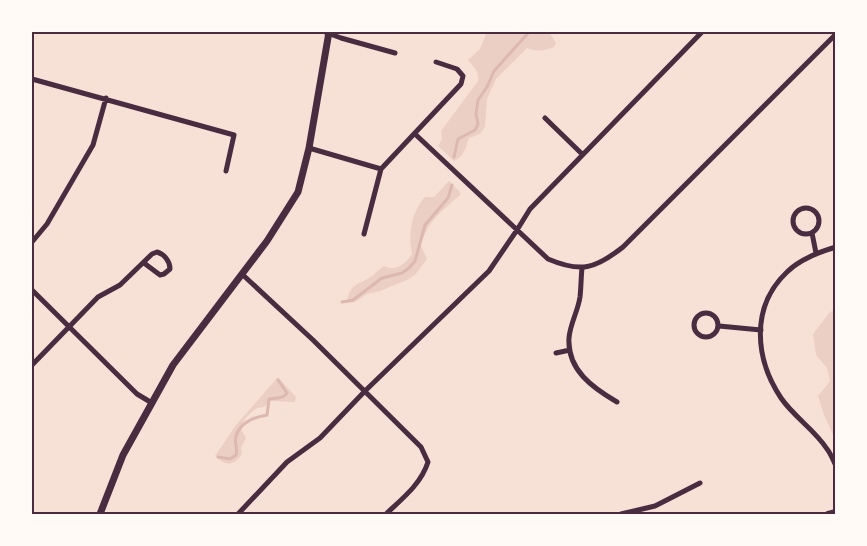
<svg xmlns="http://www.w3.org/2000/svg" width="867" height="546" font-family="'Space Grotesk',sans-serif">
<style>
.green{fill:#ebcfc5}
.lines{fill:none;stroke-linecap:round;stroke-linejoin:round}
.stream{stroke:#dcb8b0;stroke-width:3}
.minor{stroke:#4a2c40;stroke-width:5}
.tertiary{stroke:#4a2c40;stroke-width:6}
.secondary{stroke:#4a2c40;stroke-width:7}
.neatline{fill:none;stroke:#4a2c40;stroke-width:2}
</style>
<rect width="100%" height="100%" fill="#f7e1d7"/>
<path class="green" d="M487,32h62l7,11 -2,4c-9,4 -18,5 -27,1l-31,31 -9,20 -2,28 -5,7 -11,4c-4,10 -4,18 -15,23l-16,-15 4,-7 -1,-8 37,-50c1,-11 -4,-13 -10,-21l12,-11z
M449,181l11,11v3c-17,15 -34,27 -39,51l6,13 -12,16 -8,5 -27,11 -13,3 -12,8 -8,1c2,-20 12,-18 25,-27 4,-3 7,-7 12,-10 12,6 21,-2 28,-12 -4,-19 -1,-42 13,-57h9z
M835,310v129l-11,-24 -6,-19 12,-15 -3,-13 -11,-13 -3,-21 17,-22z
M278,377l18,20 -1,5 -25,-1 -6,6c-12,0 -18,11 -24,20l6,11 -5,10 1,6c-9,13 -16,12 -27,2l21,-31z"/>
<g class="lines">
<path class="stream" d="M454,157l4,-18 17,-9 3,-6 -2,-10 2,-14 9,-13 7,-16 35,-39
M342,302l11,-2 29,-22 20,-5 7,-5 6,-7 10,-36 23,-27 4,-13
M218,457l12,2 6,-4c2,-6 -2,-12 0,-19 4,-14 19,-19 31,-21l2,-16c7,-1 14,0 18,-6l-9,-13"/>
<path class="minor" d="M325,32l16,6 54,15
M32,79l202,56 -8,36
M545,118l37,36
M415,134l133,125c33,14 47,10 75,-12l213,-213
M309,148l72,21
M793 221a13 13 0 1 1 26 0a13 13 0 1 1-26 0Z
M812,233l4,20
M364,234l17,-65 80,-85 2,-8 -6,-7 -21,-7
M32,242l15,-18 46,-79 13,-47
M836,247c-17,5 -36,12 -49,25 -37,35 -32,87 -6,126 13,19 34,32 46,51 4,5 6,11 9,17
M582,268c-1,10 -1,20 -2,29 -2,14 -10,27 -11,41 -2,32 24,50 48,64
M243,275l70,65 108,107 7,15c-7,22 -25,36 -42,52
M32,290l105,104 15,9
M694 325a12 12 0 1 1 24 0a12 12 0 1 1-24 0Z
M719,326l42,4
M556,353l14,-3
M32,365l66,-68 22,-12 32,-31 5,-2c7,2 13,9 13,17l-6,5 -4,1 -16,-12
M238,514l49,-52 33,-24 45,-47 124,-120 28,-41 13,-21 172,-177
M621,514l34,-8 45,-23"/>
<path class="tertiary" d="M828,514l8,-2"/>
<path class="secondary" d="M100,514l23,-59 50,-90 94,-124 31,-49 11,-44 20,-116"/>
</g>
<rect width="867" height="546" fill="none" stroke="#fffaf5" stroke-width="66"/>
<rect x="33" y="33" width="801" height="480" class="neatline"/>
</svg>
